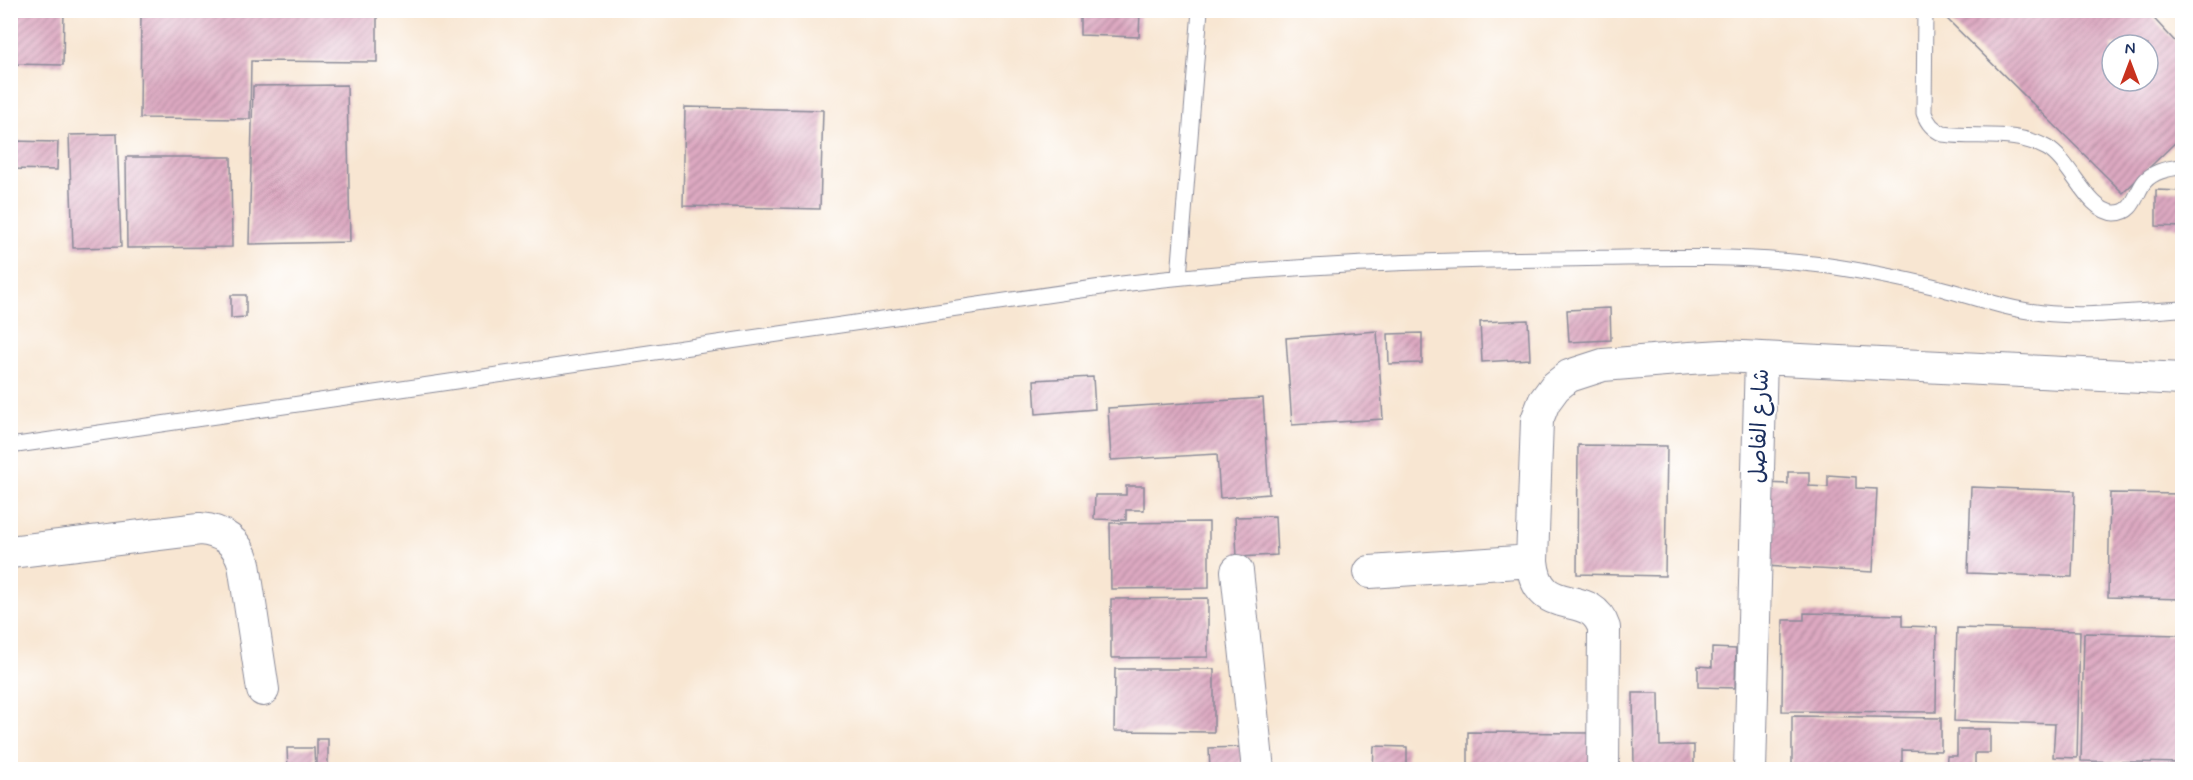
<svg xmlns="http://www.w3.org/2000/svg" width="2193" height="780" font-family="Mynerve,'Playpen Sans Arabic',sans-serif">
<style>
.building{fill:url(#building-hatch);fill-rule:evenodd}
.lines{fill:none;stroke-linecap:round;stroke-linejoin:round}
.service-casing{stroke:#8a8a98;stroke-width:17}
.minor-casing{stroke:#8a8a98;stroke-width:34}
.service{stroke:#fff;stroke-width:15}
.minor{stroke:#fff;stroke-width:32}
.labels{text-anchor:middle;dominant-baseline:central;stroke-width:4.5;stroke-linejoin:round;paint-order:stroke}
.street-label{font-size:22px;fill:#1b2f5e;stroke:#fff}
</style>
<defs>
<pattern id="building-hatch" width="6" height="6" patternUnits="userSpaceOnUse" patternTransform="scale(1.5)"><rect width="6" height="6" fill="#dda9c1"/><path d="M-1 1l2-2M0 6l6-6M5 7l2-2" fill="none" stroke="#b28aa0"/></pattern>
</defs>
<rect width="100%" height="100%" fill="#fff"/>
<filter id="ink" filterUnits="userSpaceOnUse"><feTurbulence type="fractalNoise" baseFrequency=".0167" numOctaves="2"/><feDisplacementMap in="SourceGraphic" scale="12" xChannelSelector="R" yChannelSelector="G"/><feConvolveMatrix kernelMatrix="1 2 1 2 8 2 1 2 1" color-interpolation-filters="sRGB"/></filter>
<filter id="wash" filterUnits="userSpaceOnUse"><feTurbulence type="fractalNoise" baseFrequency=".008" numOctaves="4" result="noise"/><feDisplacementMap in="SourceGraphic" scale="24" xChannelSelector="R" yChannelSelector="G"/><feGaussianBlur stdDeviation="1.35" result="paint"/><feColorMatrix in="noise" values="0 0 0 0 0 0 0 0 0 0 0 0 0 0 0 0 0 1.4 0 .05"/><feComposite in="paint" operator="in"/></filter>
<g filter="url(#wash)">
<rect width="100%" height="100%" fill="#f8e6d2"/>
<g id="blocks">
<path class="building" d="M10,10h54l-1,55 -53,-1z
M141,10h236v52l-126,-1 -1,58 -110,-1z
M1080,10h60l-1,27 -59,-2z
M1938,10h208l36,39v87l-59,57zM2112,45h36v36h-36z
M347,85l3,157 -101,2 4,-158z
M685,107l138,3 -3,99 -137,-3z
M117,134l4,113 -48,1 -4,-113z
M10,141l48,1 -1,28 -47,-1z
M126,157h105l1,90 -105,1z
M2156,190l26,1v36l-26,-1z
M231,295h15v22l-15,1z
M1610,308l1,32 -42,2 -2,-32z
M1528,320l2,39 -48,3 -2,-40z
M1377,331l6,88 -91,6 -6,-87z
M1422,333v30l-33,1 -1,-30z
M1093,377l2,32 -59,5 -2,-34z
M1263,398l6,96 -49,4 -3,-44 -106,6 -3,-52z
M1578,445l89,1 -2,130 -88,-2z
M1788,472h21v14l19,1v-12l28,2v11l21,1 -4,83 -109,-6 3,-83 21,1z
M1126,486h18v24h-18v10l-32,-1 1,-24h31z
M1971,487l104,4 -3,86 -104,-4z
M2110,493l72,1v105l-74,-2z
M1275,516l2,39 -40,2 -2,-40z
M1209,522v66l-98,1 -1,-66z
M1208,598v59l-97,1v-59z
M1804,613l98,2v11l35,1 -1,85 -154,-1 1,-91h21z
M1957,628l123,3 -3,127 -24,-1 2,-33 -101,-3z
M2084,633l98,2v128l-101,-2z
M1712,648l24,1 -1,39 -37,-1v-21l14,1z
M1115,669h99v63l-100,-1z
M1633,693h26l1,53 34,-1v25h-60z
M1792,716l149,2v33l-39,-1v20h-110z
M1957,729h33v24h-15v17h-29l1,-14h10z
M1468,732l124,1 -1,37h-123z
M317,739h11v26h-11z
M1374,746l33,1v23h-34z
M1242,747l1,23h-33l-1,-22z
M287,748h27l1,22h-27z"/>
</g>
</g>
<g filter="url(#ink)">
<use href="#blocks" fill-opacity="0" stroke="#8a8a98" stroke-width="1.5"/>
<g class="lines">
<g class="service-casing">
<path id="service" d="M1925,10l-1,103c4,11 9,16 19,21 35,5 72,-4 104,14 24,13 41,65 68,65 20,0 20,-20 30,-32 9,-10 24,-13 37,-14
M1179,277l21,-267
M10,446l1112,-162c144,-18 288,-23 434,-25 85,-1 172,-5 257,5 36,4 75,12 111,20 40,9 78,25 119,29 46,5 94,-2 139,-4"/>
</g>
<g class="minor-casing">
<path id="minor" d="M10,552l190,-23c23,2 38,13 44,35l19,126
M1237,571l21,199
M1370,572l162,-11
M1603,770l1,-142c-14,-43 -66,-6 -72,-67l5,-141 7,-18 11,-15 14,-11 34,-11 87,-7 33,-2 459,23
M1750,770l11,-412"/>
</g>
<use href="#service" class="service"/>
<use href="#minor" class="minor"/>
</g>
</g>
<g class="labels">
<g class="street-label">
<text transform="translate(1760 426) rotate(-88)">شارع الفاصل</text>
</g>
</g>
<rect width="2193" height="780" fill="none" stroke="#fff" stroke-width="36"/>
<g transform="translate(2130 63)"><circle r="28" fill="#ffffff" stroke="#a4acbf" stroke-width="1.5"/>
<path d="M0-4.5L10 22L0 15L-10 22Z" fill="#c8321e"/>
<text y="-9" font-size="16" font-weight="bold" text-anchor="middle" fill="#1b2f5e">N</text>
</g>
</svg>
